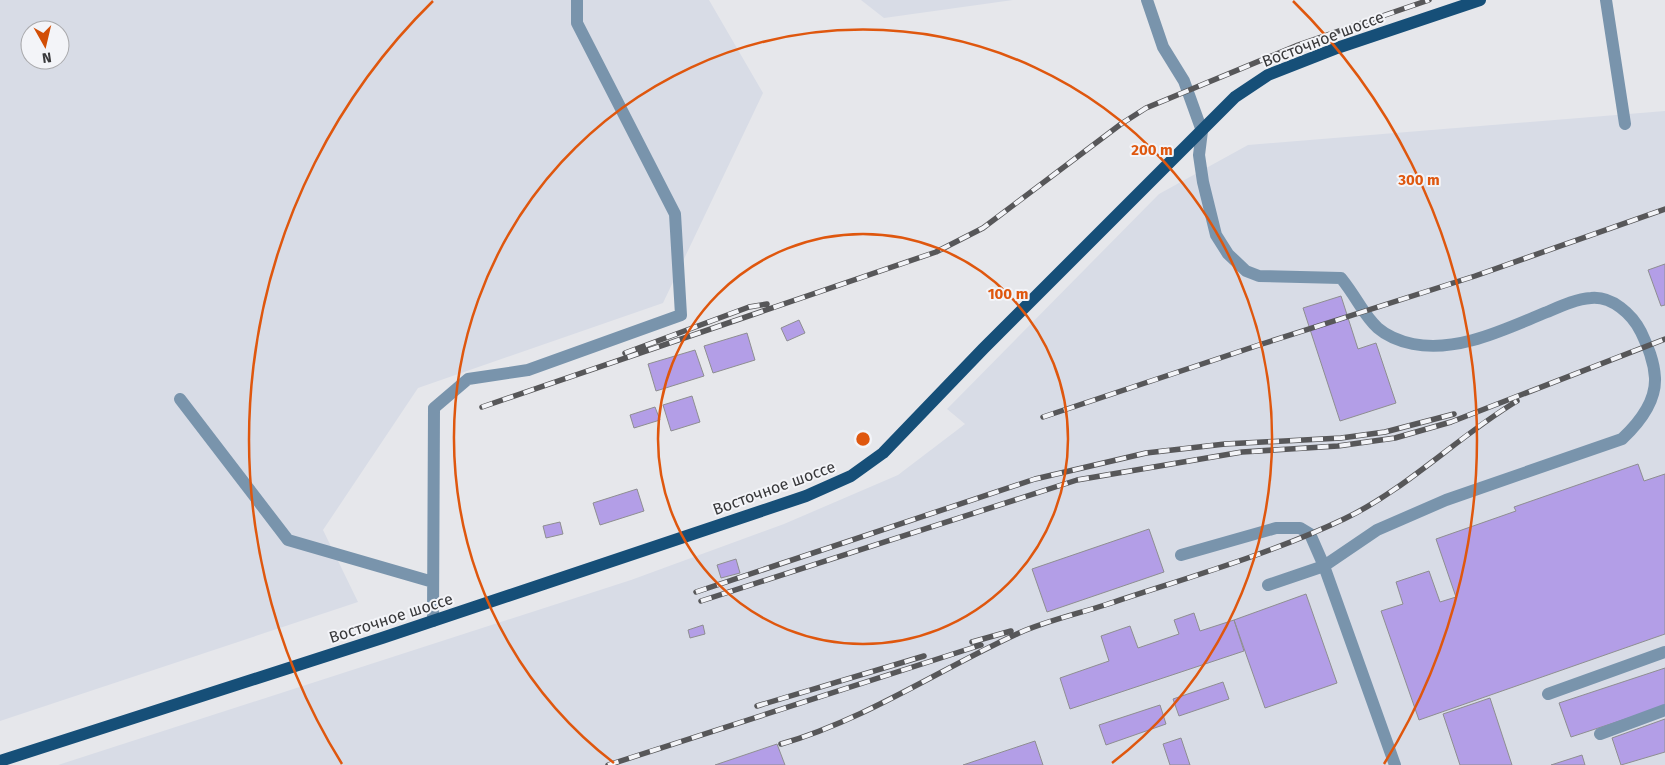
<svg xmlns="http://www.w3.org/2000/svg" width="1665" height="765" font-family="'Fira Sans',sans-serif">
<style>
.built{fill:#d8dce6;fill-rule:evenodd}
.building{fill:#b39ee7;stroke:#8e8e91}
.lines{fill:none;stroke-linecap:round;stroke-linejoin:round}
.minor{stroke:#7994ac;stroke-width:12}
.major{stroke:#164f78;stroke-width:12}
.rail-casing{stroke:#575759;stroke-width:5.5}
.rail{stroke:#f3f4f8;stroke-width:4;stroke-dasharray:11;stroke-linecap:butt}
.ring{fill:none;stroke:#df570e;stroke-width:2.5}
.labels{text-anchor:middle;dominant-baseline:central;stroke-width:4;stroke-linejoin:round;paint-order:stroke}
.street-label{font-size:16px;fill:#39393b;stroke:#f3f4f8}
.centre{fill:#df570e;stroke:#f3f4f8;stroke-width:2.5}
.ring-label{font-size:15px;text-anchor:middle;font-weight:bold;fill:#df570e;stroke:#f3f4f8;stroke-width:4;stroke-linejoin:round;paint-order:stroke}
</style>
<rect width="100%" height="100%" fill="#e6e7eb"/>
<path class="built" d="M0,0h709l54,93 -100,210 -245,85 -95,142 35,72 -358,119zM30,30h30v30h-30z
M861,0h152l-129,18z
M1665,111v654h-1607l573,-185 153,-56 114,-49 67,-51 -18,-15 212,-215 89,-49z"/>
<path class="building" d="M1665,264v41l-4,1 -13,-36z
M1341,296l17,53 18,-6 20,60 -56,18 -37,-113z
M799,320l6,13 -18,8 -6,-13z
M747,333l8,27 -42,13 -9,-27z
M695,350l9,26 -48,15 -8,-27z
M692,396l8,26 -29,9 -8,-26z
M655,407l5,13 -26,8 -4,-13z
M1638,464l6,17 21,-7v160l-246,86 -38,-109 22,-7 -7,-22 33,-11 11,31 16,-5 -20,-58 80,-28 -2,-4z
M637,489l7,22 -44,14 -7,-22z
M560,522l3,12 -17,4 -3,-12z
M1149,529l15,43 -117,40 -15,-43z
M736,559l4,14 -19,5 -4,-13z
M1306,594l31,89 -72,25 -31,-88z
M1194,613l6,18 34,-11 10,31 -174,58 -10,-31 49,-17 -8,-25 29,-10 8,22 41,-14 -5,-14z
M703,625l2,9 -15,4 -2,-8z
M1665,668v38l-94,31 -12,-34z
M1223,682l6,17 -50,17 -6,-17z
M1490,698l22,67h-52l-17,-51z
M1160,705l6,19 -60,21 -7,-20z
M1665,719v33l-44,13 -9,-27z
M1181,738l9,27h-20l-7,-21z
M1035,741l8,24h-80z
M777,744l8,21h-70z
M1582,755l3,10h-34z"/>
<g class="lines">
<path class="minor" d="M1147,0l16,47 21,34 18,50 -3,24 4,27 13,53 12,19 18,17 13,5 82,2c26,32 26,56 72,66 46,9 94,-16 134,-32 14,-6 29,-13 44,-14 21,-2 41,16 50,34 7,15 13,29 14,46 1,24 -17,46 -33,61l-176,61 -69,30 -53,36 -56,19
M1606,0l19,124
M180,399l108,141 145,42
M1181,555l95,-27h24l10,6 14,32 71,199
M433,621l1,-213 34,-29 60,-9 153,-55 -6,-101 -98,-191v-23
M1548,694l117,-42
M1600,734l65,-24"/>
<path class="major" d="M0,761l382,-123 424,-142 45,-20 32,-23 100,-104 252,-252 33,-22 69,-27 143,-48"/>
<g class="rail-casing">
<path id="rail" d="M625,353l124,-46 18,-3
M482,407l454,-155 47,-24 138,-104 25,-16 152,-63 131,-45
M1043,417l219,-73 213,-68 190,-67
M696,592l339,-113 111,-26 79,-9 116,-6 44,-6 69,-18
M701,601l376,-121 165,-28 96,-6 57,-8 56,-16 214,-83
M972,642l39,-11
M757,706l167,-50
M781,744c84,-24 159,-75 238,-111 27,-12 58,-19 86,-28 81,-27 163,-50 239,-86 63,-30 113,-82 173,-118
M608,765l373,-120"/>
</g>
<use href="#rail" class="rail"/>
</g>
<g class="ring">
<circle cx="863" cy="439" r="205"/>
<path d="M614 763A409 409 0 1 1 1112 763"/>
<path d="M342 764A614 614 0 0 1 433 1M1293 1A614 614 0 0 1 1384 764"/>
</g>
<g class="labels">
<g class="street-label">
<text transform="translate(1323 39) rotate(-21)">Восточное шоссе</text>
<text transform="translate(774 488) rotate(-20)">Восточное шоссе</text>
<text transform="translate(391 618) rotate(-18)">Восточное шоссе</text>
</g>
</g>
<circle cx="863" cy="439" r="8" class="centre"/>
<g class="ring-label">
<text x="1152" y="155">200 m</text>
<text x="1419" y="185">300 m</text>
<text x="1008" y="299">100 m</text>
</g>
<g transform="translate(45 45) rotate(172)"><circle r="24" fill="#f3f4f8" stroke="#a9a9ac"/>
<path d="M0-4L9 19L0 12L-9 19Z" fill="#d24e06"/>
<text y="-8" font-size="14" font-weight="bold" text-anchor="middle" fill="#39393b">N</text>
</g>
</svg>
